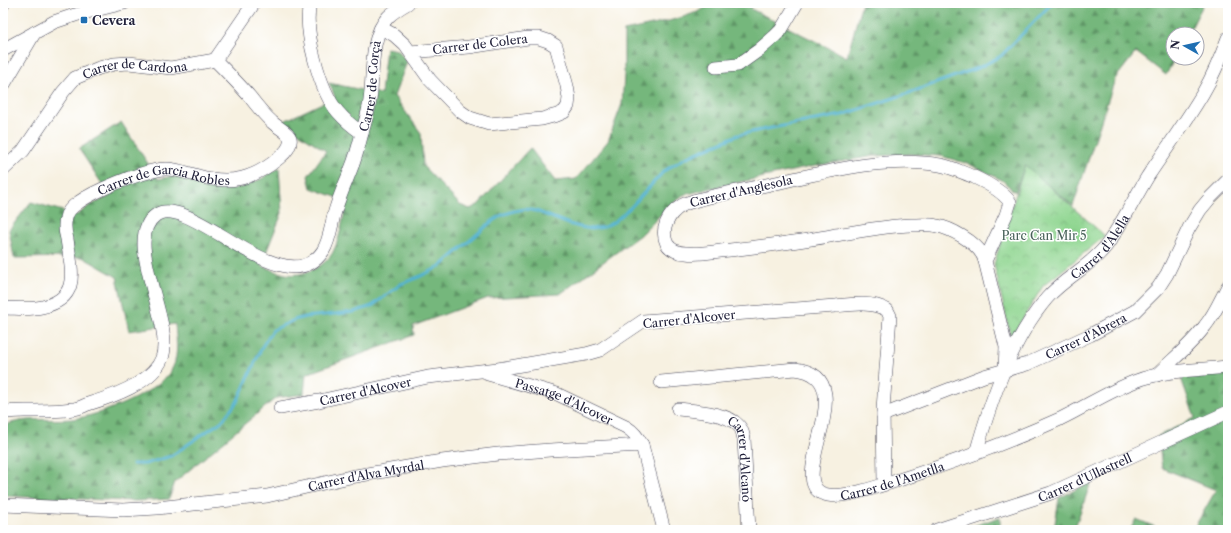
<svg xmlns="http://www.w3.org/2000/svg" width="1231" height="533" font-family="'Libre Caslon Text',serif">
<style>
.forest{fill:url(#forest-firs);stroke:#4b6c5b}
.park{fill:url(#park-crowns);stroke:#597c66}
.lines{fill:none;stroke-linecap:round;stroke-linejoin:round}
.stream{stroke:#52b3d1;stroke-width:3}
.minor-casing{stroke:#424154;stroke-width:14}
.minor{stroke:#fff;stroke-width:13}
.poi-dot{fill:#1f6fb2;stroke:#fff;stroke-width:1.5}
.labels{text-anchor:middle;dominant-baseline:central;stroke-width:3;stroke-linejoin:round;paint-order:stroke}
.poi-label{font-size:12px;font-weight:bold;fill:#22223b;stroke:#fff;text-anchor:start}
.street-label{font-size:12px;fill:#22223b;stroke:#fff}
.park-label{font-size:12px;fill:#486159;stroke:#fff}
</style>
<defs>
<pattern id="forest-firs" width="22" height="20" patternUnits="userSpaceOnUse"><rect width="22" height="20" fill="#74b77b"/><path d="M5 1l3.5 6h-7zM16 11l3.5 6h-7z" fill="#5f9466"/></pattern>
<pattern id="park-crowns" width="20" height="18" patternUnits="userSpaceOnUse"><rect width="20" height="18" fill="#90d691"/><path d="M2 6a3 3 0 1 1 6 0M12 15a3 3 0 1 1 6 0" fill="none" stroke="#7cb77e"/></pattern>
</defs>
<rect width="100%" height="100%" fill="#fff"/>
<filter id="ink" filterUnits="userSpaceOnUse"><feTurbulence type="fractalNoise" baseFrequency=".025" numOctaves="2"/><feDisplacementMap in="SourceGraphic" scale="8" xChannelSelector="R" yChannelSelector="G"/><feConvolveMatrix kernelMatrix="1 2 1 2 8 2 1 2 1" color-interpolation-filters="sRGB"/></filter>
<filter id="wash" filterUnits="userSpaceOnUse"><feTurbulence type="fractalNoise" baseFrequency=".012" numOctaves="4" result="noise"/><feDisplacementMap in="SourceGraphic" scale="16" xChannelSelector="R" yChannelSelector="G"/><feGaussianBlur stdDeviation="0.9" result="paint"/><feColorMatrix in="noise" values="0 0 0 0 0 0 0 0 0 0 0 0 0 0 0 0 0 1.4 0 .05"/><feComposite in="paint" operator="in"/></filter>
<g filter="url(#wash)">
<rect width="100%" height="100%" fill="#f7f1e1"/>
<path class="forest" d="M711,3h43l-3,6 96,48 15,-54h342l-16,31h-15v24h2l-9,17 -30,-23 -21,27 -42,127 -48,-40 -10,26 -13,-12 -33,-16 -28,-8 -31,-2 -36,2 -59,10 -107,23 -25,6 -18,15 -21,22 -84,62 -72,4 -75,28 1,9 -108,39 -2,20 -28,4 -101,84 -6,17 -34,2 -132,-5v-70c22,-10 46,-5 69,-7 27,-3 90,-27 101,-52 6,-14 3,-28 2,-43l-46,7 -12,-54 -35,-20 -68,1 -5,-28 22,-28 46,13 12,-9 21,-10 -31,-47 42,-27 37,57 17,-3 37,11 18,2 12,-2 19,-8 18,-11 3,45 -21,52c8,4 15,7 24,9 17,3 39,-6 48,-22 8,-16 10,-35 14,-51l-36,-13 -3,-12 18,-25 -44,-29 53,-25 -6,-14 52,11 5,-46 12,2 9,12 -13,34 27,37 2,33 37,39 10,4 8,-4 52,-57 25,33 21,-2 32,-38 14,-37 2,-28v-45c18,-4 78,-15 87,-28z
M1228,373v157h-35l23,-40 -54,-22 -4,-32 37,-18 -14,-40z
M1091,482l-17,48h-20l5,-32z
M1000,517v13h-39z
M1136,519l27,11h-33z"/>
<path class="park" d="M1025,165l80,71 -62,50 -31,50 -2,-2 -16,-70z"/>
<g class="lines">
<path class="stream" d="M133,464h12l26,-8 51,-35 15,-19 26,-57 10,-15 21,-10 11,-3 49,-5 18,-6 29,-22 20,-8 20,-10 50,-44 11,-7 12,-4 11,-2 11,2 33,13 11,3 12,2 12,-2 10,-5 18,-16 32,-35 21,-13 53,-23 23,-5 81,-15 67,-22 71,-26 21,-11 51,-53"/>
</g>
</g>
<g filter="url(#ink)">
<g class="lines">
<g class="minor-casing">
<g id="minor">
<path id="s1" d="M310,3c-7,27 10,88 28,109 7,8 15,15 24,21 3,-11 7,-22 8,-33 4,-27 -1,-62 18,-83 6,-6 13,-10 20,-14"/>
<path d="M3,4v-1"/>
<path d="M381,28l13,7 11,10 25,35 30,31 10,7 19,6 53,-5 15,-4 7,-3 4,-6 1,-8 -2,-12 -11,-40 -8,-5 -9,-3h-11l-59,9 -59,5"/>
<path d="M3,50l51,-28 21,-7 49,-12"/>
<path d="M215,60l39,-57"/>
<path d="M716,67l22,-2 21,-15 15,-13 7,-7 16,-27"/>
<path d="M3,86l32,-54"/>
<path id="s2" d="M3,170l20,-19 40,-59 12,-14 24,-10 15,-4 15,-1 42,5 44,-8"/>
<path d="M985,261l21,-46 4,-13c-8,-11 -23,-19 -36,-25 -11,-4 -22,-10 -34,-12 -57,-10 -122,9 -178,21 -19,4 -38,7 -57,12 -8,2 -18,4 -24,8 -13,8 -21,24 -14,38 4,6 12,9 19,9 14,2 30,-2 44,-3 35,-4 70,-8 105,-15 26,-4 50,-9 76,-10 8,0 18,-1 26,1 14,2 38,16 45,28 2,3 3,7 4,11l20,82 -1,23"/>
<path id="s3" d="M3,308c13,0 27,2 39,-1 40,-9 29,-38 25,-68 -2,-7 -3,-14 -1,-21 1,-7 7,-12 13,-16 17,-12 57,-28 78,-32 15,-3 27,2 41,6 32,9 56,3 81,-18 6,-5 13,-12 11,-20 -2,-6 -13,-11 -18,-16 -8,-7 -15,-16 -22,-25 -11,-13 -23,-25 -35,-37"/>
<path id="s4" d="M488,374l69,20 69,33c8,5 12,10 16,18"/>
<path d="M1157,375c16,-16 34,-30 48,-49 10,-12 16,-27 23,-40"/>
<path id="s5" d="M661,382l134,-13c74,8 -17,118 33,126 19,3 50,-9 68,-14 56,-18 111,-38 164,-62 25,-12 49,-28 76,-38 28,-11 62,-11 92,-14"/>
<path id="s6" d="M280,408l39,-7 109,-24 70,-8 88,-15 14,-4 43,-29 192,-15c17,-2 37,-5 52,4l3,6 -7,93 1,75"/>
<path id="s7" d="M678,409c16,2 49,4 60,16 4,3 5,9 6,14l5,91"/>
<path d="M3,413c10,-3 21,-2 32,-2 12,0 25,0 38,-2 5,0 10,-3 15,-5 23,-7 65,-21 74,-46 13,-36 -41,-119 -6,-143 34,-24 129,93 167,36 8,-13 8,-29 13,-43 4,-13 10,-26 15,-39 5,-12 8,-24 11,-36"/>
<path id="s8" d="M883,415l101,-39 43,-12 63,-29 45,-24 23,-23 9,-14 22,-46 11,-18 10,-12 18,-18"/>
<path id="s9" d="M976,453c15,-53 35,-113 71,-155 17,-20 44,-32 59,-52 16,-22 28,-47 42,-70 18,-27 38,-54 55,-83 10,-17 18,-36 25,-55"/>
<path id="s10" d="M3,505l120,5 34,-2 110,-12 83,-19 92,-16 56,-7 52,-4 92,-5 22,85"/>
<path id="s11" d="M937,530l114,-37 177,-81"/>
</g>
</g>
<use href="#minor" class="minor"/>
</g>
</g>
<rect class="poi-dot" x="80" y="16" width="8" height="8" rx="2"/>
<g class="labels">
<g class="poi-label">
<text x="92" y="20">Cevera</text>
</g>
<g class="street-label">
<text transform="translate(480 44) rotate(-7)">Carrer de Colera</text>
<text stroke="none"><textPath href="#s2" startOffset="179">Carrer de Cardona</textPath></text>
<text stroke="none"><textPath href="#s1" startOffset="195">Carrer de Corçà</textPath></text>
<text stroke="none"><textPath href="#s3" startOffset="256">Carrer de Garcia Robles</textPath></text>
<text transform="translate(741 191) rotate(-13)">Carrer d'Anglesola</text>
<text stroke="none"><textPath href="#s9" startOffset="246">Carrer d'Alella</textPath></text>
<text transform="translate(689 319) rotate(-6)">Carrer d'Alcover</text>
<text stroke="none"><textPath href="#s8" startOffset="218">Carrer d'Abrera</textPath></text>
<text stroke="none"><textPath href="#s6" startOffset="87">Carrer d'Alcover</textPath></text>
<text stroke="none"><textPath href="#s4" startOffset="81">Passatge d'Alcover</textPath></text>
<text stroke="none"><textPath href="#s7" startOffset="97">Carrer d'Alcanó</textPath></text>
<text stroke="none"><textPath href="#s10" startOffset="366">Carrer d'Alva Myrdal</textPath></text>
<text stroke="none"><textPath href="#s11" startOffset="157">Carrer d'Ullastrell</textPath></text>
<text stroke="none"><textPath href="#s5" startOffset="354">Carrer de l'Ametlla</textPath></text>
</g>
<g class="park-label">
<text x="1044" y="235">Parc Can Mir 5</text>
</g>
</g>
<rect width="1231" height="533" fill="none" stroke="#fff" stroke-width="16"/>
<g transform="translate(1185 46) rotate(278)"><circle r="19" fill="#ffffff" stroke="#a7a7b1"/>
<path d="M0-3L7 15L0 10L-7 15Z" fill="#1f6fb2"/>
<text y="-6" font-size="11" font-weight="bold" text-anchor="middle" fill="#22223b">N</text>
</g>
</svg>
